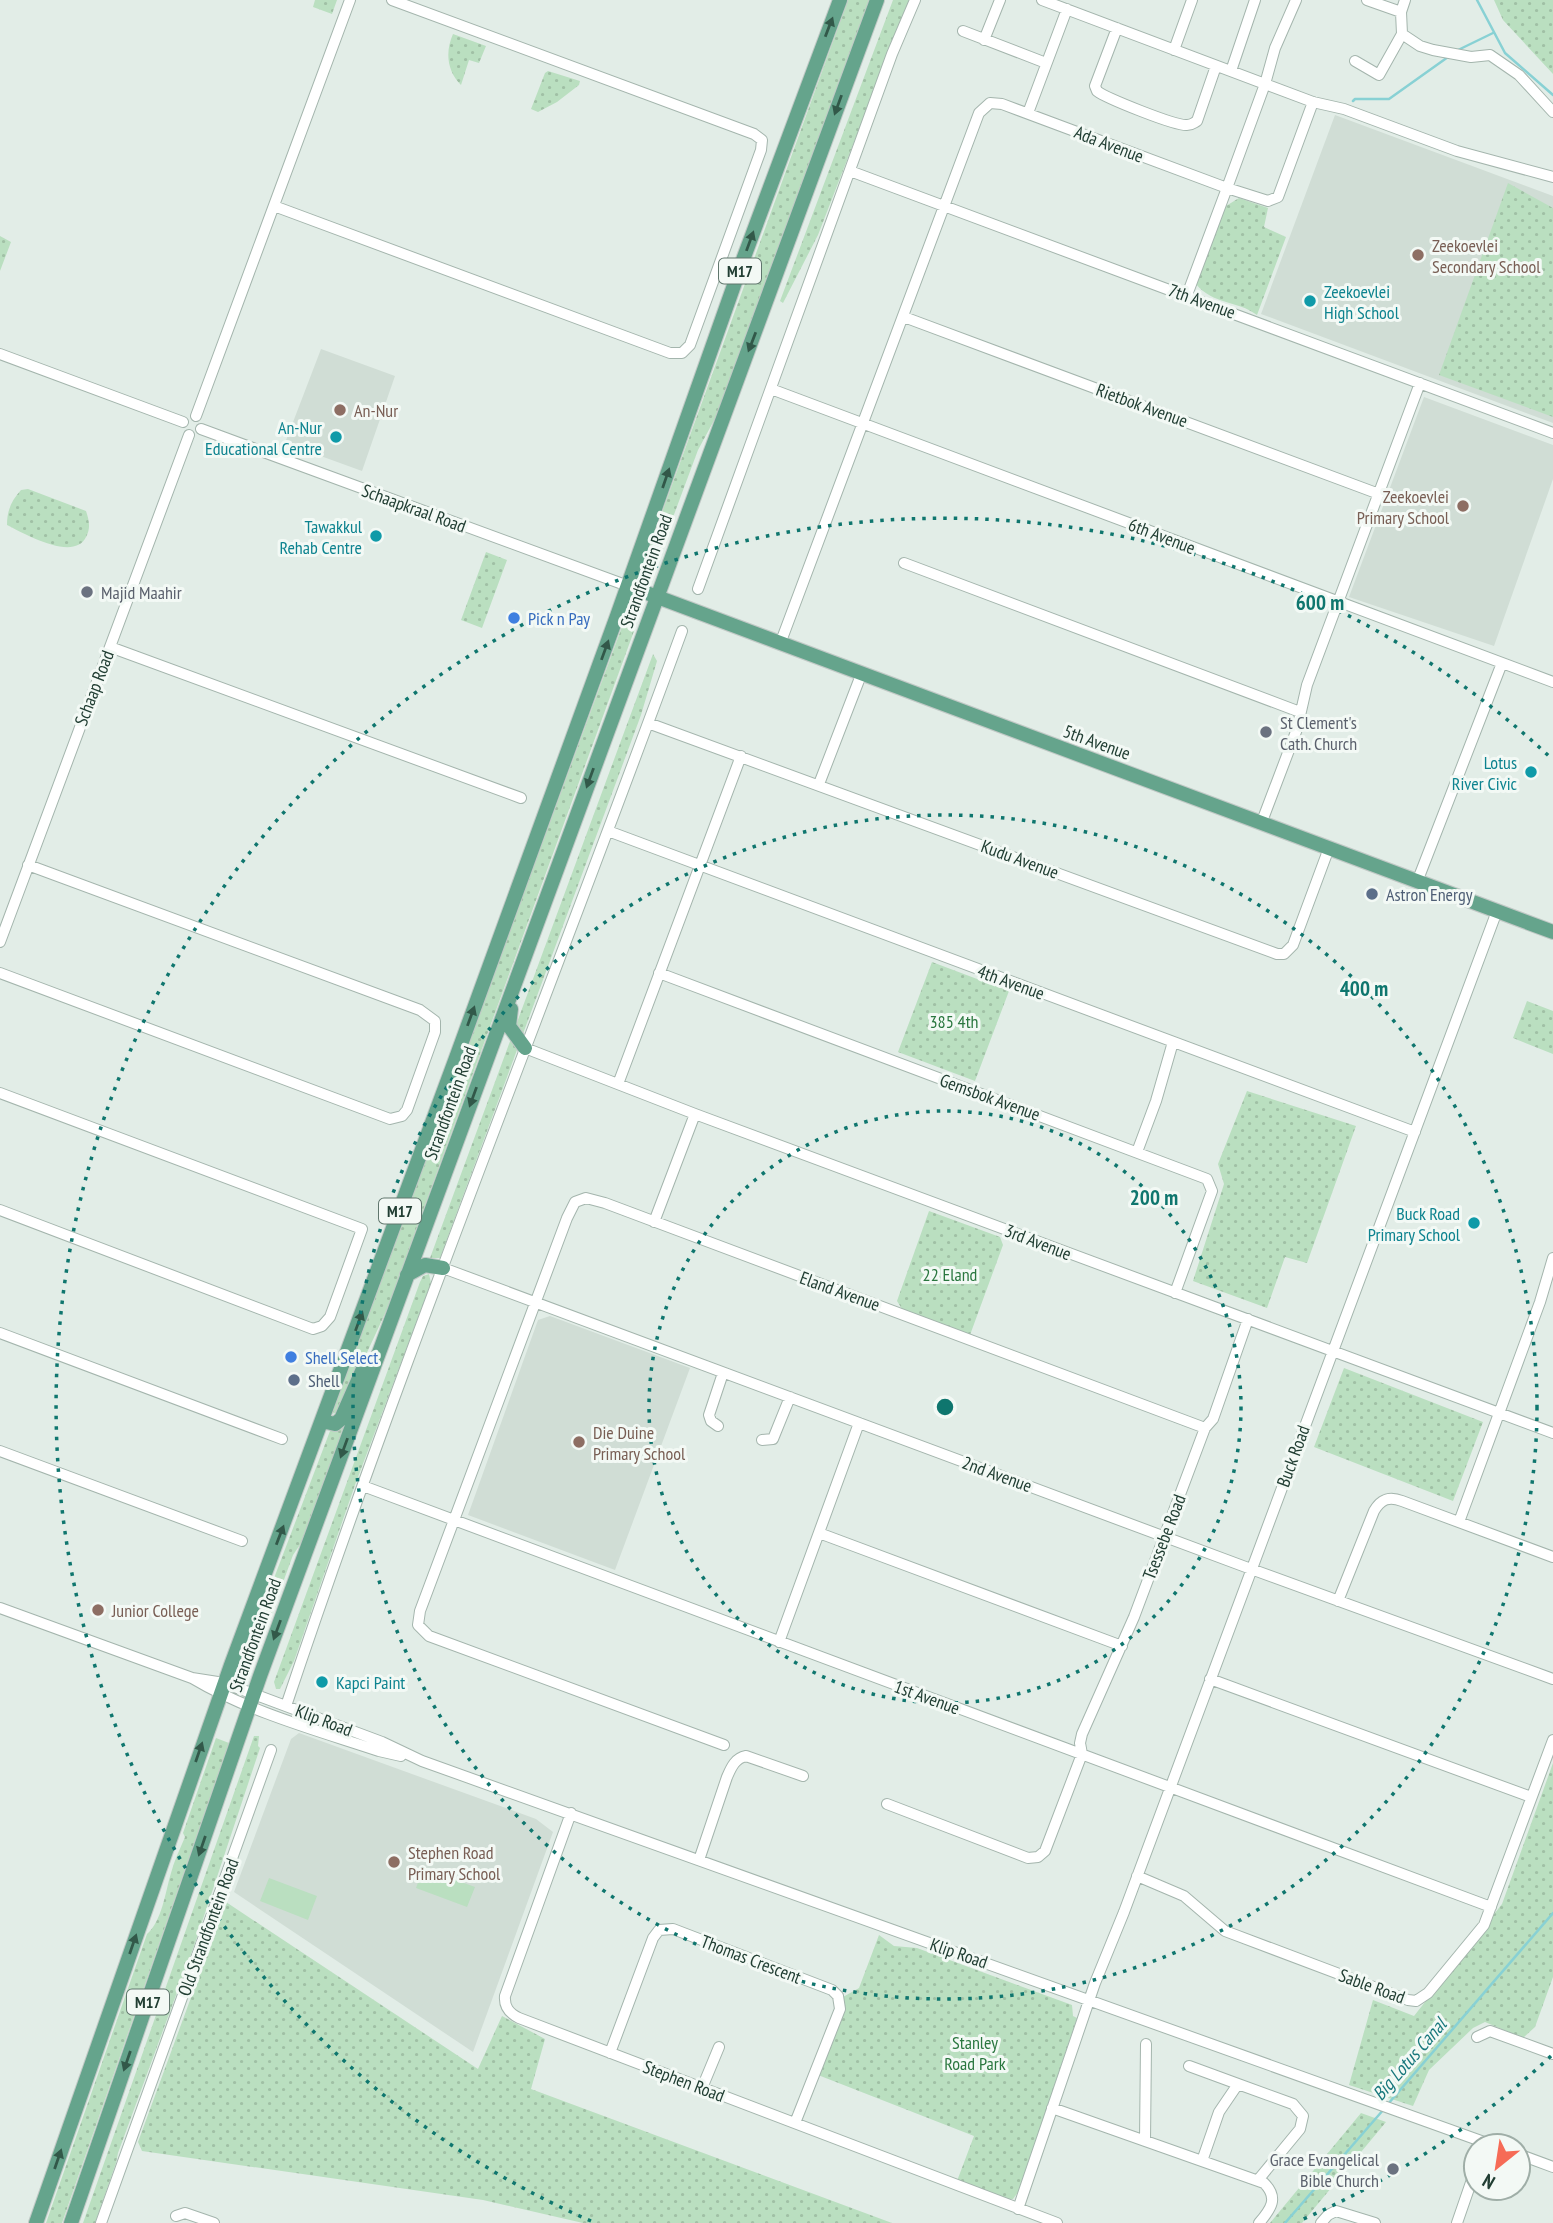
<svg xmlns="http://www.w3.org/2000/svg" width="1553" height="2223" font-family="'PT Sans Narrow',sans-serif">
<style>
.built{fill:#d0ddd5}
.grass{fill:url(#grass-dots)}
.garden{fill:#badfc0}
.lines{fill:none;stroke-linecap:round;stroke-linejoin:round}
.stream{stroke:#88d1d4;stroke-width:2.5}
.minor-casing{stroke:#a4b5ad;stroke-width:12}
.major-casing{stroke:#c1c9c6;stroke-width:16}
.minor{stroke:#fff;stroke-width:10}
.major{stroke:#65a48c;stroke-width:14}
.oneway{fill:#325849}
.ring{fill:none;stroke:#0f766e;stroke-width:3.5;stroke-dasharray:3.5 7}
.education-dot{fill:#8d6e63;stroke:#f3f9f5;stroke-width:2.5}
.culture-dot{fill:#0f9aa8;stroke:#f3f9f5;stroke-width:2.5}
.worship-dot{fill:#6b7280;stroke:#f3f9f5;stroke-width:2.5}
.shop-dot{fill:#3f7fe0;stroke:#f3f9f5;stroke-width:2.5}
.service-dot{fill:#5c6f8a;stroke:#f3f9f5;stroke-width:2.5}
.labels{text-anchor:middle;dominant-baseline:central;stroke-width:6;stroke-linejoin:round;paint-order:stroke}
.shield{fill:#f3f9f5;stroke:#60766d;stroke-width:2}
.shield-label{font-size:16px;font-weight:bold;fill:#213e33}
.street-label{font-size:18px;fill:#213e33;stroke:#f3f9f5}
.education-label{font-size:18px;fill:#785e54;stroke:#f3f9f5;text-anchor:start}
.culture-label{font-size:18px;fill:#0d838f;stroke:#f3f9f5;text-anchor:end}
.worship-label{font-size:18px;fill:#5b616d;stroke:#f3f9f5;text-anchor:start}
.shop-label{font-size:18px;fill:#366cbe;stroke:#f3f9f5;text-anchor:start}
.service-label{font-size:18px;fill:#4e5e75;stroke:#f3f9f5;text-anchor:start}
.park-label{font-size:18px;fill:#2a773f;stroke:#f3f9f5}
.water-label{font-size:19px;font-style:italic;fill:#19787d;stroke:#f3f9f5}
.centre{fill:#0f766e;stroke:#f3f9f5;stroke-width:3.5}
.ring-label{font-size:21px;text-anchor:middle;font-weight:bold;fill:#0f766e;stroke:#f3f9f5;stroke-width:6;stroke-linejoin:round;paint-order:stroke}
</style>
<defs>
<pattern id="grass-dots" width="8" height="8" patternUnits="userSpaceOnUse" patternTransform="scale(1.75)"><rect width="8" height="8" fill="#badfc0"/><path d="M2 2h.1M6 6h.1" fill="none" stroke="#a0c0a5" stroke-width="1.8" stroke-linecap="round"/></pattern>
</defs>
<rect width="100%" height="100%" fill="#e2ede7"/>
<path class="built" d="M1335,115l218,81v227l-292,-109z
M321,349l74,27 -33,95 -77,-28z
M1424,397l129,48v34l-59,167 -145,-49z
M550,1316l140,52 -75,202 -147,-55 70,-195z
M299,1733l237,86 17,13 -80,220 -239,-160 57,-153z"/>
<path class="grass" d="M315,0h22l-5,14 -19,-7z
M848,0h22l-152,413 -20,37 -42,113 -8,-3v-9z
M893,0h16l-91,235 -35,68 -3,-2z
M1494,0h59v74l-50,-54z
M453,34l33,12 -7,17 -10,-3 -8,25c-14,-14 -16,-33 -8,-51z
M548,71l32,10 -1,4 -22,17 -19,10 -7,-3 14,-36z
M1508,183l45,25v209l-114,-42z
M1239,198l29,10 -4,19 22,10 -29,78c-20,-15 -44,-10 -61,-31l30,-78z
M0,236l11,6 -11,29z
M28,489l58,22c3,9 5,17 0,26 -12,25 -61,-3 -79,-12 0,-14 4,-24 14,-35z
M486,552l21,8 -25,68 -21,-8z
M623,624l11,7 -246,676 -48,104 -8,3z
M653,654l4,7 -16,54 -201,543h-10z
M932,962l77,29 -34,90 -77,-29z
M1527,1001l26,10v43l-40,-16z
M1247,1091l109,35 -49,137 -22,-6 -18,51 -74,-27 31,-97 -6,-20z
M929,1211l71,26 3,8 -33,90 -68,-26 -5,-8z
M429,1274l2,9 -76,202 -61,176 -14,28h-4l-2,-7 146,-400 3,-6z
M1344,1368l139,54 -30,79 -139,-54z
M350,1419l-46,120 -11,16 -42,115 -6,-2 -1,-11 86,-226h8z
M254,1736h5l-1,10 2,2 -66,198 -76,207 -2,10 -21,60h-12z
M216,1738l13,5 -167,480h-16l101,-289c15,-13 18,-41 24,-61 3,-12 9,-24 14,-36l-2,-4z
M1553,1763v214l-18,50 -12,11 -38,-16 -12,6 -44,42 -16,36 -64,-21 24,-85 41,16 88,-112z
M226,1902l252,167 24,-53 43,23 -14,50 361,134h-309l-100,-23 -341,-49 -4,-9z
M879,1935l15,11 23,2 155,57 1,11 4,2 -58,173 -6,8h-7l-49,-18 17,-45 -156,-61 25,-78 16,-9z
M1361,2113l25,9 -84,101h-32z"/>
<path class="garden" d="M423,1868l52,19 -8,20 -51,-19z
M269,1878l48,18 -9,24 -48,-19z"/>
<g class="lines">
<path class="stream" d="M1477,0l28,53 48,42
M1456,51l37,-18
M1353,101l2,-2h34l59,-42
M1388,2104l165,-191
M1285,2223l99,-114"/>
<g class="minor-casing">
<path id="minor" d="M1042,0l271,102 31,7 113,42 96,26
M1296,0l-21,48 -10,36 -38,104 41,13 10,-4 35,-95
M1367,0l34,12
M1405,0l-4,12 1,22 18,12 13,4 38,7 19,-2 29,20 34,37
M1117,28l-22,58 2,5c9,7 78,35 90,34 5,0 5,-1 10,-4l19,-55
M963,31l83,32
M984,40l16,-40
M1174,50l18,-50
M1355,61l24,14 23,-41
M1231,71l24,-71
M1028,113l39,-104
M850,171l703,262
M274,206l396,147h12l8,-8 71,-195 1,-10 -8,-6 -362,-134
M904,317l475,177
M0,354l183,68
M771,389l782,293
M196,416l154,-416
M201,429l427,157
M904,563l396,149
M698,589l194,-535 23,-54
M780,644l199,-531 11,-10 12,1 225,84 -40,107
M110,647l411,151
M648,723l629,231h7l9,-9 36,-97
M819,784l42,-109
M1261,824l36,-95 10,-44 113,-302
M608,831l807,301
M1417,882l85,-219
M0,942l189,-507
M0,973l390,146 12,-3 5,-6 28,-78v-11l-15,-11 -392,-145
M659,973l548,206 5,12 -37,102
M525,1048l170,66 858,319
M618,1084l123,-328
M0,1093l362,136 -32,88 -8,9 -9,3 -313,-119
M1137,1152l19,-51 17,-59
M654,1222l41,-108
M443,1268l808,301 302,110
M0,1333l282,106
M718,1426l-7,-5 -2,-6 14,-42
M762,1440l11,-1 2,-5 15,-37
M0,1451l242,90
M363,1486l1128,421
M1459,1522l81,-220 13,-44
M819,1533l303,113
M1338,1601l36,-90c7,-12 15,-15 28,-10l151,56
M0,1608l192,70c57,34 124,52 187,73l22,5
M779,1642l80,-219
M192,1678l32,5 158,59 40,19 1073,385
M1210,1679l321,118
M286,1706c121,-362 265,-716 396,-1075
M724,1745l-295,-109 -11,-11 2,-14 147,-393 8,-16 11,-4 19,5 600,225
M887,1804l141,54 10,-1 7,-6 37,-97 -2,-11 2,-9 52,-117 71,-189 8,-9 35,-100
M571,1813l-66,183c-1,11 4,17 14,22l538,205
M699,1860l28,-83c4,-9 8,-19 19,-21l57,20
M1137,1876l47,20 41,35 183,69 8,1 12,-8 56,-68 69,-185
M1477,2037l13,-6 63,23
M610,2053l43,-115 6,-8 14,-1 159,61 6,6 2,13 -45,114
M1189,2066l49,18
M702,2088l17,-41
M1052,2108l212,75c15,15 7,26 -5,40
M1145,2141l1,-97
M1518,2154l35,13
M1202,2161l17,-49 19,-28 55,20 10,12 -3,13 -42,51
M1018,2209l77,-226 29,-71 373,-1001
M176,2216l9,-3 29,10
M101,2223l170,-473
M1321,2223l7,-8 8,-4 39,12
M1457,2223l19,-55"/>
</g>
<g class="major-casing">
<path id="major" d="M628,586l925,346
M511,1009l-2,17 16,22
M407,1275l18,-10 18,3
M322,1421l13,3 6,-5 25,-57
M36,2223l195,-558 225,-607 161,-442 127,-359 96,-257
M71,2223l189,-547 617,-1676"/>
</g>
<use href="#minor" class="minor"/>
<use href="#major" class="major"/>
</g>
<defs><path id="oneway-solid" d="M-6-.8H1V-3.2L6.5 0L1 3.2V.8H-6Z" transform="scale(1.75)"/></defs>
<g class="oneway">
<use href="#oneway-solid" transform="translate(829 27) rotate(-69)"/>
<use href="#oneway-solid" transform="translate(838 105) rotate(110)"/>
<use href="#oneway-solid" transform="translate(750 241) rotate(-70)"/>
<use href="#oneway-solid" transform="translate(752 342) rotate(111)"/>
<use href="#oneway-solid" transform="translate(666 478) rotate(-71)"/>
<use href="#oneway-solid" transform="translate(605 650) rotate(-70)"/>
<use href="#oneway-solid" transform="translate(590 778) rotate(110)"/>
<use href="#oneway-solid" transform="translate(471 1016) rotate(-70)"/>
<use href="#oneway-solid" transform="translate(473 1097) rotate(110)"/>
<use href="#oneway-solid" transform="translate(359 1321) rotate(-70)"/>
<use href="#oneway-solid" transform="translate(344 1448) rotate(110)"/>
<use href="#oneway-solid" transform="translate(280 1535) rotate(-69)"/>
<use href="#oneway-solid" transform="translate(277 1630) rotate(110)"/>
<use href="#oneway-solid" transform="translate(199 1752) rotate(-71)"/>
<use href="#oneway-solid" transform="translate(202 1846) rotate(109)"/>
<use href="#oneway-solid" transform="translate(133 1944) rotate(-71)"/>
<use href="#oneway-solid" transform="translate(127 2061) rotate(109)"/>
<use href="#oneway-solid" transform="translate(58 2159) rotate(-71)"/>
</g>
<g class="ring">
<circle cx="945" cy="1407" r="296"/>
<circle cx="945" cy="1407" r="592"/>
<path d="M1551 2056A888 888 0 0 1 1299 2221M591 2221A888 888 0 1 1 1551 758"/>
</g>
<g class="education-dot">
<circle cx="1418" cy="255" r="7"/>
<circle cx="340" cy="410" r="7"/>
<circle cx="1463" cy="506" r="7"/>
<circle cx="579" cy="1442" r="7"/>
<circle cx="98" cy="1610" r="7"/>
<circle cx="394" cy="1862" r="7"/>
</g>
<g class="culture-dot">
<circle cx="1310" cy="301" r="7"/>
<circle cx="336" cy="437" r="7"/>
<circle cx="376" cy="536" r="7"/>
<circle cx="1531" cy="772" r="7"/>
<circle cx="1474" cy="1223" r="7"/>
<circle cx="322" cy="1682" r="7"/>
</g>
<g class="worship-dot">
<circle cx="87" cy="592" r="7"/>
<circle cx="1266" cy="732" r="7"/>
<circle cx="1393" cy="2169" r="7"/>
</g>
<g class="shop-dot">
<circle cx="514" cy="618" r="7"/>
<circle cx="291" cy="1357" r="7"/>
</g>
<g class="service-dot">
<circle cx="1372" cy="894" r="7"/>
<circle cx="294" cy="1380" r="7"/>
</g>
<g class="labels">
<g class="shield">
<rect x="719" y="258.5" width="42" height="25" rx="5"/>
<rect x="379" y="1198.5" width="42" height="25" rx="5"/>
<rect x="127" y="1989.5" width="42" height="25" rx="5"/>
</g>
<g class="shield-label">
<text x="740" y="271">M17</text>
<text x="400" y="1211">M17</text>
<text x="148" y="2002">M17</text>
</g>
<g class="street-label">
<text transform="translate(1109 144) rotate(21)">Ada Avenue</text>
<text transform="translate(1202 301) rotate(20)">7th Avenue</text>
<text transform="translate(1142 405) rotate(20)">Rietbok Avenue</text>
<text transform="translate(414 508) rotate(20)">Schaapkraal Road</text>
<text transform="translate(1162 536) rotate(21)">6th Avenue</text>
<text transform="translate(646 571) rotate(-70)">Strandfontein Road</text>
<text transform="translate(94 688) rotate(-69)">Schaap Road</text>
<text transform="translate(1097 742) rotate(20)">5th Avenue</text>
<text transform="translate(1020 859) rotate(20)">Kudu Avenue</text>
<text transform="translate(1011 982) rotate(20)">4th Avenue</text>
<text transform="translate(990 1097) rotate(20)">Gemsbok Avenue</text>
<text transform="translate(450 1103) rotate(-70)">Strandfontein Road</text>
<text transform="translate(1038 1242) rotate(21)">3rd Avenue</text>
<text transform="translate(840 1291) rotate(20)">Eland Avenue</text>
<text transform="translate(1293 1456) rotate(-70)">Buck Road</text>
<text transform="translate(997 1474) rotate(20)">2nd Avenue</text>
<text transform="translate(1164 1537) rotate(-69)">Tsessebe Road</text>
<text transform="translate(255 1635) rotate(-70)">Strandfontein Road</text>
<text transform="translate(927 1697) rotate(20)">1st Avenue</text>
<text transform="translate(324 1720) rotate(21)">Klip Road</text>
<text transform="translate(208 1927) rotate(-70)">Old Strandfontein Road</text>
<text transform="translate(959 1953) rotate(19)">Klip Road</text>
<text transform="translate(751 1959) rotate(21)">Thomas Crescent</text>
<text transform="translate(1372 1986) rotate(20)">Sable Road</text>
<text transform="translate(684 2081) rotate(21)">Stephen Road</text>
</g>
<g class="education-label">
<text x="1432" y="245">Zeekoevlei<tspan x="1432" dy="21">Secondary School</tspan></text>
<text x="354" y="410">An-Nur</text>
<text x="1449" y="496" text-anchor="end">Zeekoevlei<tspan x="1449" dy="21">Primary School</tspan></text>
<text x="593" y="1432">Die Duine<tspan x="593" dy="21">Primary School</tspan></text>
<text x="112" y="1610">Junior College</text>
<text x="408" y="1852">Stephen Road<tspan x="408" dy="21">Primary School</tspan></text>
</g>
<g class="culture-label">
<text x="1324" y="291" text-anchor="start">Zeekoevlei<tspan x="1324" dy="21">High School</tspan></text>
<text x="322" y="427">An-Nur<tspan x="322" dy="21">Educational Centre</tspan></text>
<text x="362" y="526">Tawakkul<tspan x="362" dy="21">Rehab Centre</tspan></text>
<text x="1517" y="762">Lotus<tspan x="1517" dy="21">River Civic</tspan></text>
<text x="1460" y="1213">Buck Road<tspan x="1460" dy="21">Primary School</tspan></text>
<text x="336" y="1682" text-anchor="start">Kapci Paint</text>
</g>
<g class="worship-label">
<text x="101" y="592">Majid Maahir</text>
<text x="1280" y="722">St Clement's<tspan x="1280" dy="21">Cath. Church</tspan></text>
<text x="1379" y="2159" text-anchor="end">Grace Evangelical<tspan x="1379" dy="21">Bible Church</tspan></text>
</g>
<g class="shop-label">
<text x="528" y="618">Pick n Pay</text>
<text x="305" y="1357">Shell Select</text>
</g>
<g class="service-label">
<text x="1386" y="894">Astron Energy</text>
<text x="308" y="1380">Shell</text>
</g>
<g class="park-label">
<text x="954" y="1021">385 4th</text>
<text x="950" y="1274">22 Eland</text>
<text x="975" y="2042">Stanley<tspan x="975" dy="21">Road Park</tspan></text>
</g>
<g class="water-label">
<text transform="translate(1409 2059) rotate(-49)">Big Lotus Canal</text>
</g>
</g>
<circle cx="945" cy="1407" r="10" class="centre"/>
<g class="ring-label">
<text x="1320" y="610">600 m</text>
<text x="1364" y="996">400 m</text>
<text x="1154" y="1205">200 m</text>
</g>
<g transform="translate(1497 2167) rotate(210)"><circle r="33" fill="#f3f9f5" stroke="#9faea7" stroke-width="2"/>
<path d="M0-5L12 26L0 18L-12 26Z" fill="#f66b56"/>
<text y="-10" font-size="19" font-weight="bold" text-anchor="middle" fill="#213e33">N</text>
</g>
</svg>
